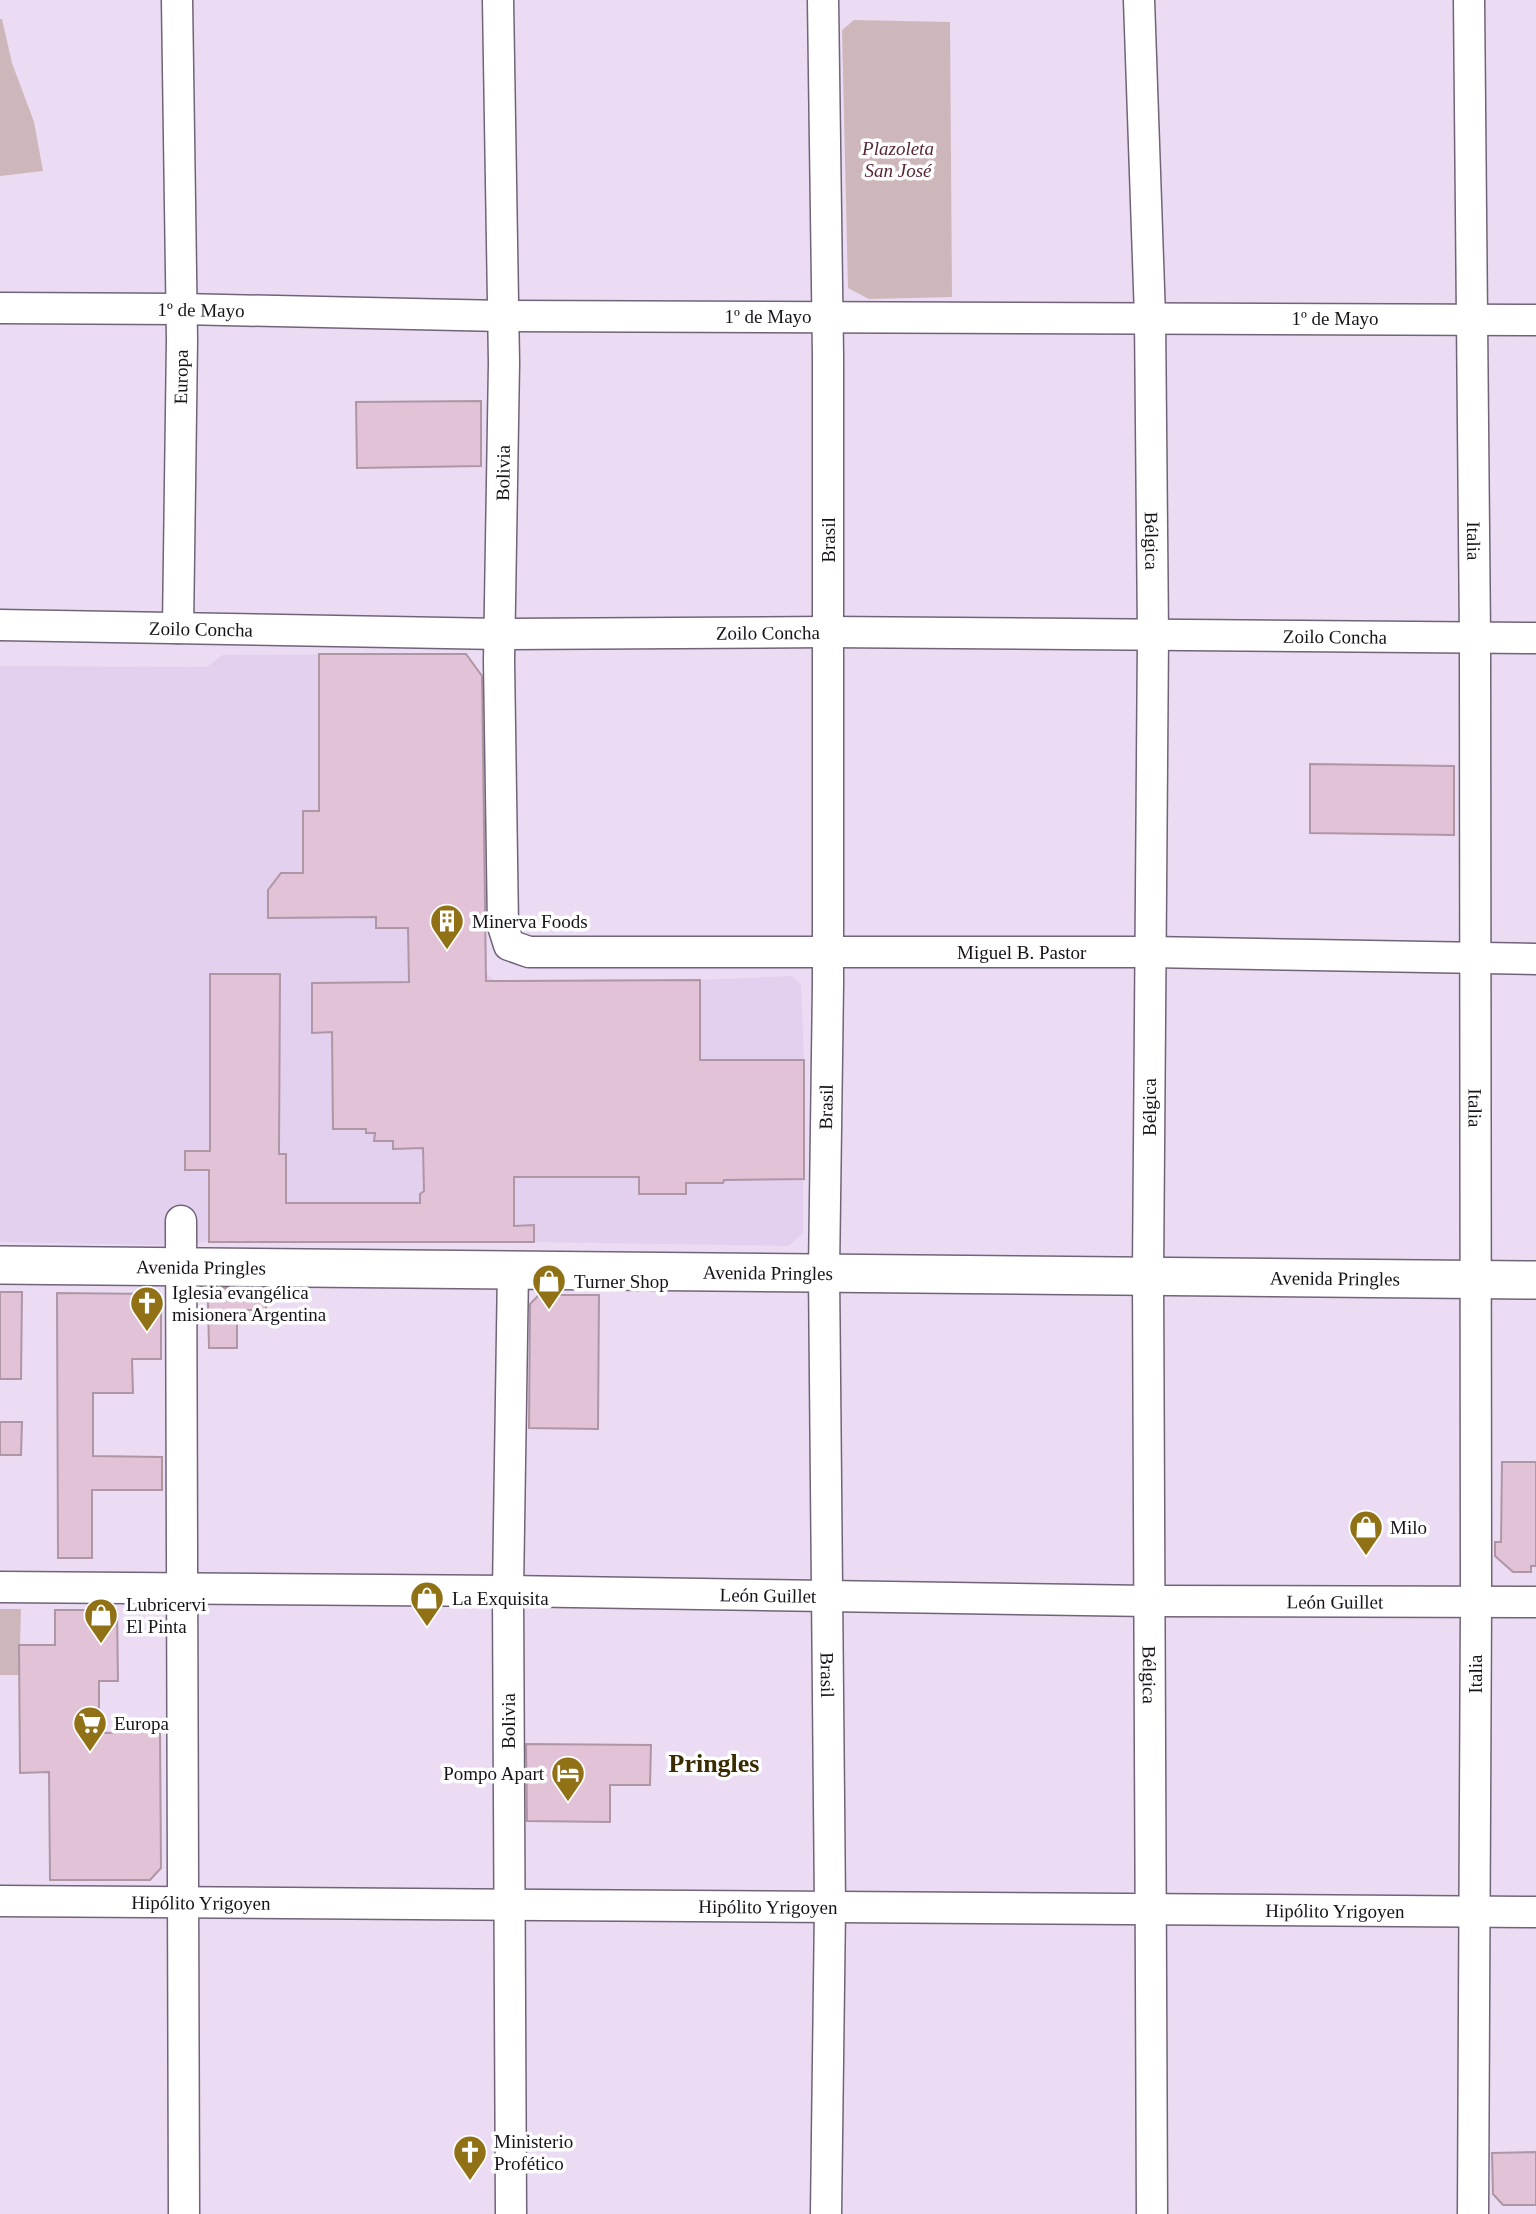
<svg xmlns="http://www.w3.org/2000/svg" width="1536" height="2214" font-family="'Times New Roman',serif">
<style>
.built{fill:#e2d0ee}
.green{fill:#ceb7ba}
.building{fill:#e1c2d6;stroke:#ae96a5;stroke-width:2}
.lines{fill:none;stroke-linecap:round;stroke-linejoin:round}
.minor-casing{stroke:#706478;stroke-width:33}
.major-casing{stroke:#706478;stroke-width:40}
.minor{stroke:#fff;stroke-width:30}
.major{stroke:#fff;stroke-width:37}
.labels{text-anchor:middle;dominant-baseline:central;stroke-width:7;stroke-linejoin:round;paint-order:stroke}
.park-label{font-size:19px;font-style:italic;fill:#582733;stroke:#fff}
.street-label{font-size:19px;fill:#18131b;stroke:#fff}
.poi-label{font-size:19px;fill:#18131b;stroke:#fff;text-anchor:start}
.district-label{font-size:26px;font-weight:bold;fill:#3a2b01;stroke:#fff}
</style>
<rect width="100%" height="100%" fill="#ebdcf4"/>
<path class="built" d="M466,654l19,26 1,293 9,8 204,-1 93,-4 9,9 3,75 -1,173 -14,13 -255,-4h-325l-49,3 -160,-3v-576l207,1 15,-12z"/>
<path class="green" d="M0,19h2l10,44 22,59 9,49 -43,5z
M854,20l96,2 2,275 -83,2 -21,-11 -6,-258z
M0,1609h21l-2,66h-19z"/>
<path class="building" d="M481,401v65l-124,2 -1,-66z
M319,654h147l16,22 4,305 214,-1v80h104v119l-80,1 -1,3h-37v11h-47v-17h-125v49l20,-1v17h-325v-72h-24v-19h25v-177h70l-1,180h7v49h134v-9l4,-3 -1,-43 -30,1v-8h-19l1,-8h-9v-4h-33l-1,-97 -20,1v-50l97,-1 -1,-54h-32v-11l-108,1v-28l13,-17h22v-62h16z
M1310,764l144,2v69l-144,-2z
M220,1288l46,1v21h-29v38h-28l-1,-47z
M0,1292h22l-1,87h-21z
M57,1293l98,1 6,13v52h-29l1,34h-40v63l69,1v33h-70v68h-34z
M539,1295h60l-1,134 -69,-1 1,-124z
M0,1422h22l-1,33h-21z
M1502,1462h34v104h-5v6h-18l-18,-16v-14h6z
M55,1610h62l1,71h-19v52l61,-1 1,136 -11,12h-100l-1,-108 -29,1 -1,-128h36z
M526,1744l125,1 -1,40h-40v37l-83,-1z
M1536,2152v53h-33l-10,-11 -1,-41z"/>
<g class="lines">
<g class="minor-casing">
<g id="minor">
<path d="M177,0l5,340 -4,288"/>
<path id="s1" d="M498,0l6,363 -5,298 4,265 6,19 20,7h621l386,7"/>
<path id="s2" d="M823,0l5,356v628l-4,288 6,635 -4,307"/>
<path id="s3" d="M1139,0l11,317 3,318 -5,640 4,939"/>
<path id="s4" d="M1469,0l6,638 1,964 -3,612"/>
<path d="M0,308l181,1 322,7 1033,4"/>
<path id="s5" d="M0,625l500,9 328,-2 708,6"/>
<path d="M181,1221l3,993"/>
<path id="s6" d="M0,1587l508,4 641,10 387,1"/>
<path id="s7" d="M0,1901l1536,11"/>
<path d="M511,2214l-3,-623 5,-322"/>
</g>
</g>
<g class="major-casing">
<g id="major">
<path id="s8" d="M0,1265l1536,15"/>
</g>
</g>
<use href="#minor" class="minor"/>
<use href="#major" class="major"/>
</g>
<defs>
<g id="building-pin" transform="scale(1.75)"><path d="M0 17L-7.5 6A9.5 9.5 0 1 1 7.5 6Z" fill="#907116" stroke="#fff"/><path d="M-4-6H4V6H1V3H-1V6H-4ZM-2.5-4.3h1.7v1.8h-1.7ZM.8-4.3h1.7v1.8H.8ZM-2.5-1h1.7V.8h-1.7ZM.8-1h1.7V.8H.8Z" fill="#fff"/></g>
<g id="shop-pin" transform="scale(1.75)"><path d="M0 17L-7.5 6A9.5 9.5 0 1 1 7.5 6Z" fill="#907116" stroke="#fff"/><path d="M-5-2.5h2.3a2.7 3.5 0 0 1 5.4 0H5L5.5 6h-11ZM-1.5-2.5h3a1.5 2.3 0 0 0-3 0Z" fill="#fff"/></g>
<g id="church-pin" transform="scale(1.75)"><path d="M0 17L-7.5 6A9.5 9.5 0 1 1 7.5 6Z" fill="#907116" stroke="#fff"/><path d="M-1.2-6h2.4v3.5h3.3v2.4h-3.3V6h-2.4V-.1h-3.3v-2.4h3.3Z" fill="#fff"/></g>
<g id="supermarket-pin" transform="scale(1.75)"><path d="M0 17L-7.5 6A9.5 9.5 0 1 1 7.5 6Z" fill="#907116" stroke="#fff"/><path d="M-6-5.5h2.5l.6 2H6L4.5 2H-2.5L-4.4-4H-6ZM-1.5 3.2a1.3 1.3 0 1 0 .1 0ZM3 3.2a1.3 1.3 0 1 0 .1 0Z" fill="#fff"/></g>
<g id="hotel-pin" transform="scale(1.75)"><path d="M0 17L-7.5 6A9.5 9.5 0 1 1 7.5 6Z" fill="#907116" stroke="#fff"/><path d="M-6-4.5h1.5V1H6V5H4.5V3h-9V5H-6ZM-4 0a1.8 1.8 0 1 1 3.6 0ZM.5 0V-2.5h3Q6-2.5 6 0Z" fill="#fff"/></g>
</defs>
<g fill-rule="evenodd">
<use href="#building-pin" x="447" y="921"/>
<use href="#shop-pin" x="549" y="1281"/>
<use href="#church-pin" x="147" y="1303"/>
<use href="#shop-pin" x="1366" y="1527"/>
<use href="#shop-pin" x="427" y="1598"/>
<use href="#shop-pin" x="101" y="1615"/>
<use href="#supermarket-pin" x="90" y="1723"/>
<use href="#hotel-pin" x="568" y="1773"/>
<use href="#church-pin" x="470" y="2152"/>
</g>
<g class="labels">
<g class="park-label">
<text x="898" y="148">Plazoleta<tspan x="898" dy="22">San José</tspan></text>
</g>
<g class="street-label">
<text transform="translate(201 310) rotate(1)">1º de Mayo</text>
<text x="768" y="316">1º de Mayo</text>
<text x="1335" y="318">1º de Mayo</text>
<text transform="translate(181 377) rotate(-89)">Europa</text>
<text transform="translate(503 473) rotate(-89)">Bolivia</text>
<text transform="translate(828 540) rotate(-90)">Brasil</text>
<text stroke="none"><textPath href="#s3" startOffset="541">Bélgica</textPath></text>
<text stroke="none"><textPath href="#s4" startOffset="541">Italia</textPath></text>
<text stroke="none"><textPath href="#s5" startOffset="201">Zoilo Concha</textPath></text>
<text stroke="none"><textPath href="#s5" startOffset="768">Zoilo Concha</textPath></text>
<text stroke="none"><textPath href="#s5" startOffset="1335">Zoilo Concha</textPath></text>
<text stroke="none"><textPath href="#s1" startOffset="1460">Miguel B. Pastor</textPath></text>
<text transform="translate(826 1107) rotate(-89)">Brasil</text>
<text transform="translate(1149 1107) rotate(-90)">Bélgica</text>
<text stroke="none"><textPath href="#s4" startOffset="1108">Italia</textPath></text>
<text stroke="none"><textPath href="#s8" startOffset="201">Avenida Pringles</textPath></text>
<text stroke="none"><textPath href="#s8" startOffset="768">Avenida Pringles</textPath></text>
<text stroke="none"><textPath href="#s8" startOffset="1335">Avenida Pringles</textPath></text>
<text stroke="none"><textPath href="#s6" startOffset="768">León Guillet</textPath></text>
<text stroke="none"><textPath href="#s6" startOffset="1335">León Guillet</textPath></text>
<text stroke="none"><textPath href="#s2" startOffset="1675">Brasil</textPath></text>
<text stroke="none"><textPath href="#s3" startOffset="1675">Bélgica</textPath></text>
<text transform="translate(1475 1674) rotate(-90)">Italia</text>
<text transform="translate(508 1721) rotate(-90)">Bolivia</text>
<text stroke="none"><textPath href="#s7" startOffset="201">Hipólito Yrigoyen</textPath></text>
<text stroke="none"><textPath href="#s7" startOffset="768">Hipólito Yrigoyen</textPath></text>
<text stroke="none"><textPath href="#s7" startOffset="1335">Hipólito Yrigoyen</textPath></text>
</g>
<g class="poi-label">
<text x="472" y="921">Minerva Foods</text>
<text x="574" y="1281">Turner Shop</text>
<text x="172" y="1292">Iglesia evangélica<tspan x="172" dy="22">misionera Argentina</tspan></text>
<text x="1390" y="1527">Milo</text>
<text x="452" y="1598">La Exquisita</text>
<text x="126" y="1604">Lubricervi<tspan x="126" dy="22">El Pinta</tspan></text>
<text x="114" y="1723">Europa</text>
<text x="544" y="1773" text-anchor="end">Pompo Apart</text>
<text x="494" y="2141">Ministerio<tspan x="494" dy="22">Profético</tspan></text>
</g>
<g class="district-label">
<text x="714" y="1763">Pringles</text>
</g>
</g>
</svg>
